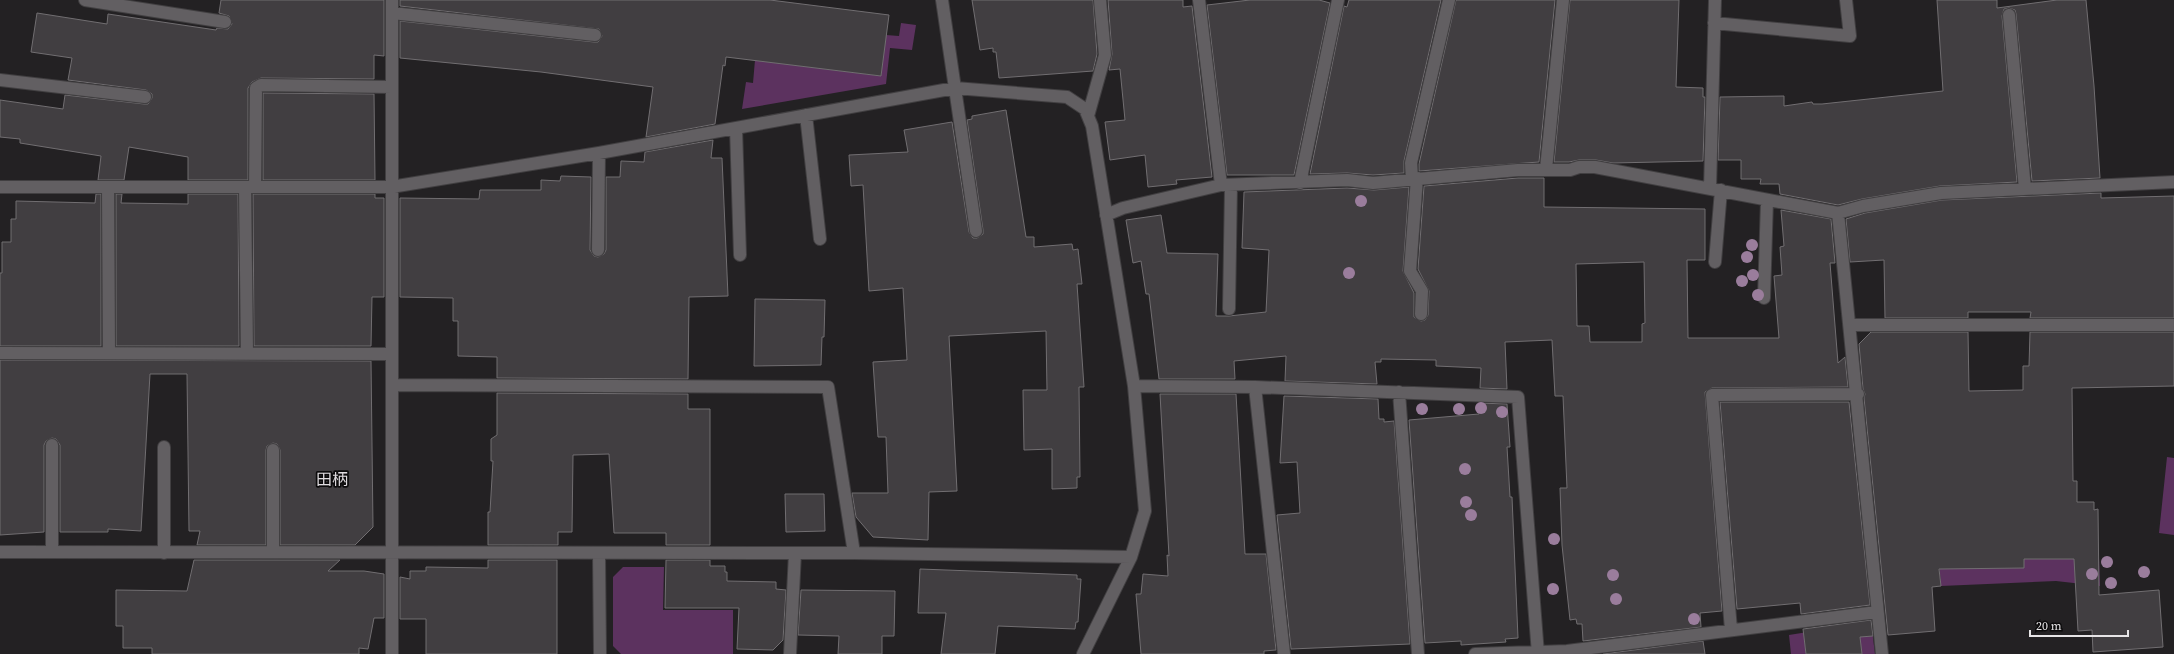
<svg xmlns="http://www.w3.org/2000/svg" width="2174" height="654" font-family="'Source Serif 4','Noto Sans JP',serif">
<style>
.green{fill:#5c325f}
.building{fill:#413e41;stroke:#716e71;fill-rule:evenodd}
.lines{fill:none;stroke-linecap:round;stroke-linejoin:round}
.minor-casing{stroke:#413f41;stroke-width:14}
.minor{stroke:#625f62;stroke-width:12}
.tree{fill:#9a7d9c}
.labels{text-anchor:middle;dominant-baseline:central;stroke-width:3.5;stroke-linejoin:round;paint-order:stroke}
.quarter-label{font-size:16px;fill:#e0dce0;stroke:#0c0b0c}
</style>
<rect width="100%" height="100%" fill="#232123"/>
<path class="green" d="M901,23l15,2 -4,25 -22,-2 -4,36 -144,25 4,-27 7,1 2,-23 126,16 5,-41 13,1z
M2167,457l7,1v77l-15,-2z
M1936,526l88,28h14v5l61,-1 1,28 -44,-5 -115,5z
M623,567h41l-1,43h70v44h-112l-8,-8v-69z
M1864,623l8,7 3,24h-13l-2,-14 -55,6 1,8h-15l-2,-19z"/>
<path class="building" d="M221,0h163v56l-10,-1v24l-113,-1 -9,4 -4,6v92h-60v-23l-59,-10 -5,33h-26l3,-24 -81,-13v-4l-20,-2v-37l63,9 2,-14 79,9h4l4,-6v-4l-6,-4 -78,-10 4,-22 -41,-6 6,-39 70,11 1,-10 108,16 1,-2 11,1 4,-5 -3,-8 -10,-3z
M400,0h370l119,15 -8,61 -155,-19 -1,9 -2,-1 -8,59 -69,13 7,-50 -112,-15 -141,-14v-37l194,21h4l4,-6 -3,-7 -199,-23z
M972,0h121l4,54 -4,17 -94,7 -3,-26h-3v-4l-13,2z
M1108,0h75v7l9,-1 20,171 -36,3 1,4 -29,3 -3,-32 -35,5 -5,-38 20,-2 -5,-51 -11,1 3,-16z
M1250,0h69l11,3 -36,172h-67l-20,-170z
M1349,0h92l-37,161v12l-31,2 -26,-2 -37,1 34,-168 3,1z
M1456,0h99l-16,162 -120,9v-7z
M1570,0h109l-3,87 27,1v9h2l-2,64 -90,2 -17,-3h-17l-10,2h-15z
M1937,0h60v8l60,-8h29l8,86 6,92 -68,3 -16,-167 -1,-4 -6,-2 -5,1 -2,7 15,166 -77,4 -78,13 -24,6 -58,-11 -1,-10h-19l1,-5h-20v-19h-23l2,-63 64,-1v10l28,-4 1,2h9l121,-13z
M263,93l111,1 1,86h-112z
M1006,110l20,127h8v10l38,-3 1,6 5,-1 4,35h-5l7,103h-5l1,90h-3v11l-25,1v-40l-28,1 -1,-60h24l-1,-59 -97,5 8,155 -28,1 -1,48 -55,-3 -17,-20 -4,-24h36l-2,-56h-8l-5,-75 34,-2 -4,-72 -34,3 -6,-106 -12,1 -2,-31 59,-3 -4,-22 48,-8 17,110 4,6h4l6,-4v-4l-16,-110 5,-1v-3z
M713,140l-2,18h11l6,138 -39,1 -1,82 -191,-1v-21l-39,-1v-35h-5v-23l-53,-1v-99l79,1 1,-9h61v-10l19,1 1,-5 30,1 -1,73 4,6 4,1 6,-3 2,-4v-73h14l1,-16 23,1 1,-10z
M1518,178h26v29l161,2v51h-18l1,78h91l-5,-62 8,-1 -2,-28 4,-1 -3,-36 50,9 4,44h-5l8,100 7,-6 3,30 -136,1 -7,4 17,219 -22,2 1,14 -118,14 -1,-17h-5l-1,-5 -6,1 -8,-75 -2,-57h7l-4,-92h-8l-3,-56 -47,2 2,47 -27,-1 1,-20 -45,-2v-6l-55,-1v3h-6l2,22 -92,-3 1,-25 -52,5 1,18h-76l-10,-85h-3l-5,-33 -8,2 -7,-43 35,-5 6,38 51,1 -2,62h13l37,-4 3,-62 -27,-2 2,-56 103,-4 27,2 35,-3 -6,84 11,22v24l7,4 4,-1 3,-5 1,-24 -11,-22 6,-83zM1644,262l1,61 -3,1v18h-52l-1,-16h-12l-1,-62z
M2101,193v5l73,-2v122h-144l1,-6h-63v6h-83l-1,-58 -34,2 -4,-43 19,-6 77,-13z
M96,194h5v152h-101v-73h2v-31h9v-23h5v-18l79,2z
M116,194h6l-1,9 67,1v-10h50l1,152h-123z
M253,194h122v4h9v99h-12l-1,49h-117z
M755,299l70,1 -1,37h-2l-1,28 -67,1z
M1871,332h97l1,59 54,-1v-24h6l1,-34h144v54l-102,2 1,93h4v21h17v8l4,-1 1,86 60,-5 4,57 -70,5 -1,-22 -14,1 -4,-72h-50v9l-85,1 2,17 -9,1 3,44 -47,4 -24,-237 1,-4 -2,-5 -4,-45z
M0,360l371,1 2,166 -18,18h-75v-95l-3,-6 -4,-1 -6,3 -1,4v95h-69l3,-14h-11l-2,-157h-37l-9,157 -33,-2v3h-48v-87l-4,-6 -4,-1 -6,3 -2,4v87l-44,3z
M497,393l191,1v15h22v136h-44v-12h-52l-5,-79 -36,1 -1,77h-14v13h-70v-33h2l3,-51h-2v-22l6,-4z
M1160,394h76l9,160h21l10,96 -12,1v3h-123l-5,-60h5l2,-20 25,2 -1,-21 2,1z
M1284,396l94,3 1,20h5v3l10,-1 16,223 -119,5 -14,-134 23,-2 -3,-51 -17,1z
M1720,402h129l21,203 -69,9 -1,-11 -63,6z
M1479,403l28,1 3,43h-3l3,50h2l6,141 -13,1 1,3 -45,3v-4l-36,2 -16,-223 70,-6z
M785,494h39l1,37 -39,1z
M194,560h146l-12,11h36l20,3v44h-10l-6,31 -9,-1v6h-207v-6h-29v-22h-7v-36l71,1z
M488,560h69v94h-131v-35h-26v-42l10,2v-8h16v-4l62,1z
M666,560h44v6h15v6h2v9l49,1v7l10,1 -3,50 -10,10 -36,-1 2,-41h-74z
M920,569l157,6v4h4l-3,43h-2l-1,7 -77,-3 -3,28h-54l5,-41h-28z
M801,590l94,1 -1,45h-12v18h-44l1,-18 -41,-1z
M1871,620l2,16 -13,1 2,17h-56l-3,-25z
M1703,641l2,13h-102z"/>
<g class="lines">
<g class="minor-casing">
<path id="minor" d="M85,0l140,22
M392,0v654
M942,0l34,231
M1199,0l22,185
M392,13l203,22
M2009,15l16,174
M1714,23l136,13 -4,-36
M0,80l145,17
M806,115l14,124
M1088,116l17,-61 -5,-55
M736,128l4,127
M1546,169l17,-169
M1417,178l-7,93 12,20 -1,23
M1412,179l-1,-16 38,-163
M1300,183l38,-183
M0,187h391l208,-34 356,-65 112,9 18,12 7,17 42,260 11,125 -14,46 -48,97
M108,187l1,166
M245,187l2,166
M255,187l1,-99 5,-3 131,2
M1710,189l5,-189
M1838,213l44,441
M1106,215l17,-7 98,-23 126,-5 26,3 145,-13h52l9,-3h16l243,46 25,-7 78,-13 233,-11
M598,250l1,-97
M1715,262l6,-72
M1764,298l3,-98
M1229,309l2,-124
M1850,325h324
M0,353l392,1
M392,385l436,2 26,166
M1134,386l121,1 263,10 20,257
M1255,387l29,267
M1399,392l19,262
M52,445v107
M164,447v106
M273,450v102
M0,552l854,1 277,4
M599,553l1,101
M1731,630l-19,-235 146,-1
M790,654l5,-101
M1475,654l92,-3 310,-39"/>
</g>
<use href="#minor" class="minor"/>
</g>
<g class="tree">
<circle cx="1361" cy="201" r="6"/>
<circle cx="1752" cy="245" r="6"/>
<circle cx="1747" cy="257" r="6"/>
<circle cx="1349" cy="273" r="6"/>
<circle cx="1753" cy="275" r="6"/>
<circle cx="1742" cy="281" r="6"/>
<circle cx="1758" cy="295" r="6"/>
<circle cx="1481" cy="408" r="6"/>
<circle cx="1422" cy="409" r="6"/>
<circle cx="1459" cy="409" r="6"/>
<circle cx="1502" cy="412" r="6"/>
<circle cx="1465" cy="469" r="6"/>
<circle cx="1466" cy="502" r="6"/>
<circle cx="1471" cy="515" r="6"/>
<circle cx="1554" cy="539" r="6"/>
<circle cx="2107" cy="562" r="6"/>
<circle cx="2144" cy="572" r="6"/>
<circle cx="2092" cy="574" r="6"/>
<circle cx="1613" cy="575" r="6"/>
<circle cx="2111" cy="583" r="6"/>
<circle cx="1553" cy="589" r="6"/>
<circle cx="1616" cy="599" r="6"/>
<circle cx="1694" cy="619" r="6"/>
</g>
<g class="labels">
<g class="quarter-label">
<text x="332" y="479">田柄</text>
</g>
</g>
<path d="M2030 630v6h98v-6" fill="none" stroke="#e7e5e7" stroke-width="2"/>
<text x="2036" y="630" font-size="12" fill="#e7e5e7" stroke="#0c0b0c" stroke-width="3" paint-order="stroke">20 m</text>
</svg>
